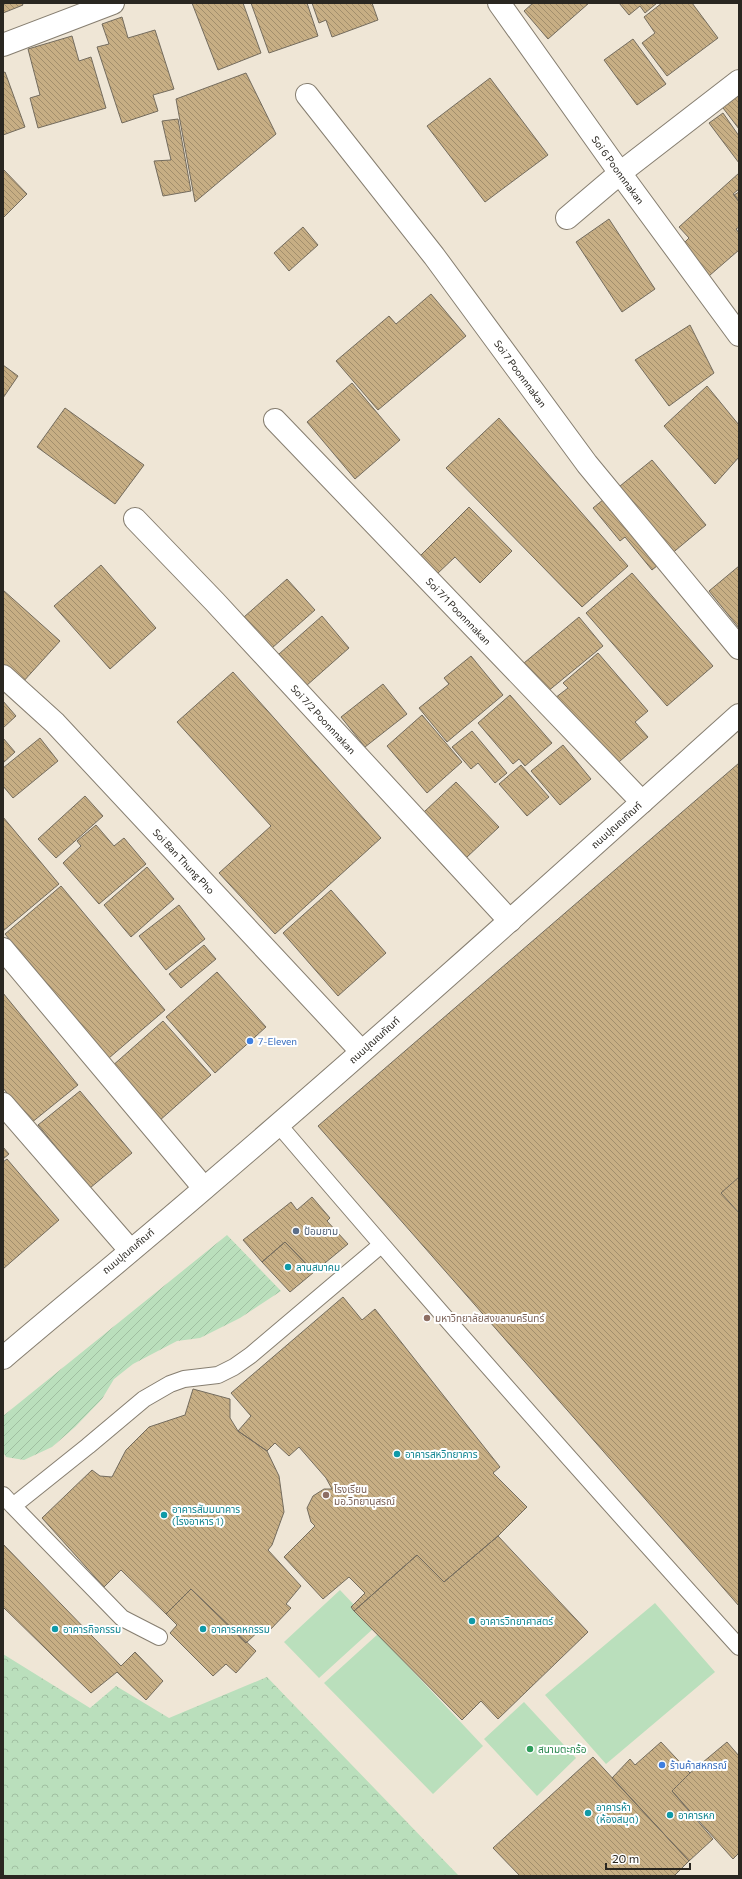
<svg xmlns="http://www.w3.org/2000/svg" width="742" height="1879" font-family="Commissioner,'Noto Sans Thai',sans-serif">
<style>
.forest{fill:url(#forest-crowns)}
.park{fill:#badfbc}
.garden{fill:url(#garden-furrows)}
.building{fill:url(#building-back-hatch);stroke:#746c5e}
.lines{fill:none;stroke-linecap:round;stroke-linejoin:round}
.lane-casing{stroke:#867e70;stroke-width:18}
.street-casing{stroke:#867e70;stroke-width:24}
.secondary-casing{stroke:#867e70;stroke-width:24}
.lane{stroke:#fff;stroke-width:16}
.street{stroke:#fff;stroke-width:22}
.secondary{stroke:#fff;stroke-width:22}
.shop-dot{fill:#3f7fe0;stroke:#fff;stroke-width:1.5}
.service-dot{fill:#5c6f8a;stroke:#fff;stroke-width:1.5}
.culture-dot{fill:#0f9aa8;stroke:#fff;stroke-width:1.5}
.education-dot{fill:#8d6e63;stroke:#fff;stroke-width:1.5}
.leisure-dot{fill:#2e9e5b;stroke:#fff;stroke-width:1.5}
.labels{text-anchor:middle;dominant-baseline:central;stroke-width:4;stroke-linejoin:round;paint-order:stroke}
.street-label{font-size:10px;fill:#2a2721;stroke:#fff}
.shop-label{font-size:10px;fill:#366cbe;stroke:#fff;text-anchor:start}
.service-label{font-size:10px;fill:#4e5e75;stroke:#fff;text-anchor:start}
.culture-label{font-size:10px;fill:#0d838f;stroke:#fff;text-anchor:start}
.education-label{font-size:10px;fill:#785e54;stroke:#fff;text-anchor:start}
.leisure-label{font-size:10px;fill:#27864d;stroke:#fff;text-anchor:start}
</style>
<defs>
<pattern id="forest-crowns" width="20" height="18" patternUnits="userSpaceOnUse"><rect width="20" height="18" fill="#badfbc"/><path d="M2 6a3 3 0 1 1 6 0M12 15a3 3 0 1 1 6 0" fill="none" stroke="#a0bfa1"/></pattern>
<pattern id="garden-furrows" width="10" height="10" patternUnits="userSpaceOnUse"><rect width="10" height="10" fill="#badfbc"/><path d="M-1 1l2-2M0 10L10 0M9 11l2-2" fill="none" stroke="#a0bfa1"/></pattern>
<pattern id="building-back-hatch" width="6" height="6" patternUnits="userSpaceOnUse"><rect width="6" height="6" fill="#c7ae84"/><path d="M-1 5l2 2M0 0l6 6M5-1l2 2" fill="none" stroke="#a28e6c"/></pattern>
</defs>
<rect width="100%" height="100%" fill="#efe6d6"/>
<path class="forest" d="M3,1654l87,54 26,-22 53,32 98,-41 192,199h-456z"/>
<path class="park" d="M340,1590l35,37 -56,51 -35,-36z
M655,1603l60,69 -109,92 -61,-69z
M378,1634l105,112 -50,48 -109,-111z
M524,1702l52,56 -39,38 -53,-57z"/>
<path class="garden" d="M227,1235l54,56 -41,27 -40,20 -23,3 -44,23 -19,15 -12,20 -27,28 -23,20 -28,13 -18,-3 -3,-5v-36z"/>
<path class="building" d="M3,3h19l1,2 -20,8z
M192,3h51l18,50 -43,17z
M251,3h56l11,33 -49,17z
M312,3h60l6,17 -46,17 -6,-17 -7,3z
M533,3h56l-41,36 -24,-28z
M619,3h38l-12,10 -5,-7 -11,9z
M662,3h30l26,35 -51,38 -25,-33 13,-10 -11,-16z
M122,17l6,21 27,-8 19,59 -21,6 5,16 -36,12 -25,-76 12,-3 -7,-20z
M72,36l7,25 12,-4 15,51 -68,20 -8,-30 10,-3 -12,-46z
M633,39l33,45 -29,21 -33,-45z
M5,72l20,55 -22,8v-62z
M246,73l30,61 -81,68 -19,-103z
M490,78l58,77 -63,47 -58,-76z
M739,90v39l-19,-25z
M723,113l16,23v27l-30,-40z
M178,119l13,72 -28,5 -9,-35 17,-1 -9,-39z
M3,169l24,25 -24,24z
M739,173v16l-6,5 6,8v25l-3,2 3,4v17l-37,32 -26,-31 13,-13 -10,-11z
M739,192v9l-5,-6z
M609,219l46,70 -33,23 -46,-70z
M303,227l15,18 -29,26 -15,-18z
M431,294l35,42 -88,74 -42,-49 53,-45 7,8z
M690,325l24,48 -45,33 -34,-46z
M3,365l15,11 -15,22z
M352,383l48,57 -45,39 -48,-57z
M707,386l32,39v32l-24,27 -51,-58z
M65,408l79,57 -29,39 -78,-57z
M499,418l129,148 -46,41 -136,-139z
M652,460l54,65 -54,45 -27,-33 -5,4 -27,-33z
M469,507l43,44 -32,32 -25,-26 -18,17 -18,-17z
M101,565l55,63 -46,41 -56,-63z
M739,566v62l-30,-37z
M632,573l81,93 -46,40 -81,-93z
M287,579l28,31 -43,38 -28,-31z
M3,590l57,51 -38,42 -19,-17z
M322,616l27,32 -43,38 -27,-32z
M579,617l24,29 -56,46 -23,-29z
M598,653l50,58 -13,11 13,15 -35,30 -58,-69 13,-10 -5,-5z
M471,656l32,39 -56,47 -28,-34 30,-24 -5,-6z
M233,672l148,166 -106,96 -56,-61 52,-47 -94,-104z
M383,684l24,30 -42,33 -24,-30z
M510,695l42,48 -27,23 -6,-7 -6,5 -35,-41z
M3,701l13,15 -13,12z
M422,715l40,47 -35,31 -40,-47z
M472,731l35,42 -12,10 -17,-20 -7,6 -19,-22z
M3,738l12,14 -12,11z
M40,738l18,23 -45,37 -10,-12v-18z
M563,745l28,34 -31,26 -29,-34z
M739,763v843l-421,-480z
M521,765l28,32 -22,19 -28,-32z
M456,782l43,45 -49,46 -42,-46z
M85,796l18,20 -47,42 -18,-19z
M3,817l56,67 -56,47z
M96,825l18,21 10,-8 22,26 -47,40 -36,-41 18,-17 -4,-5z
M147,867l27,32 -43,38 -27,-32z
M61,886l104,124 -56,48 -104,-124z
M331,890l55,63 -48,43 -55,-63z
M179,905l26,34 -39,31 -27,-34z
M204,945l12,14 -35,29 -12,-14z
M217,972l49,55 -51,46 -49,-56z
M3,993l75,92 -47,38 -28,-35z
M163,1021l48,54 -52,46 -48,-54z
M80,1091l52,62 -42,35 -52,-63z
M3,1147l6,7 -6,5z
M7,1159l52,61 -56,49v-107z
M739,1177v36l-18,-20z
M312,1197l18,21 -3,3 21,23 -34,28 -29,-30 -23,20 -19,-22 48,-38 6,8z
M285,1242l29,30 -24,20 -28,-30z
M343,1297l19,23 13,-11 125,158 -7,6 34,34 -29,29 -54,46 -27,-27 -63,56 -3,-4 14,-14 -16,-16 -26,22 -39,-42 31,-31 -4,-4 -4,-14 6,-12 11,-7h8l-6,-11 -27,-31 -10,9 -14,-13 -8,8 -29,-20 13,-15 -20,-23z
M193,1389l37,10v19l8,13 29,20 12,25 5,36 -12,33 -4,5 33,36 -15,18 5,4 -23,24 -5,-5 -17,16 -55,-54 -25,25 -45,-44 -17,17 -62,-69 50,-48 8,6 12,1 14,-27 23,-23 36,-12z
M498,1536l90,96 -90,87 -17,-18 -19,19 -108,-109 63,-56 27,27z
M3,1544l118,122 14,-14 28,29 -17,19 -29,-28 -26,21 -88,-86z
M191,1589l65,62 -20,22 -10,-9 -13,12 -43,-43 7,-8 -11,-11z
M661,1742l29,31 -18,18 41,48 -24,22 -77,-83 18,-19 5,6z
M727,1742l12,14v97l-6,6 -61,-68 18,-18z
M593,1757l96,104 -15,15h-154l-27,-28z"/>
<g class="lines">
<g class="lane-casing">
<path id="lane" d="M278,1124c151,177 305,351 461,523
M3,1495l10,11 75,-60 56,-47 26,-15 14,-5 34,-4 16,-8 17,-12 130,-110
M13,1506l109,112 37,19"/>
</g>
<g class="street-casing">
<g id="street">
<path id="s1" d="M499,3l121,170 119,162"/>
<path d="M3,45l110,-42"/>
<path id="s2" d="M307,95l127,161 153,208 152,184"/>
<path d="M567,218l53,-45 119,-92"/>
<path id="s3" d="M275,420l367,382"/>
<path id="s4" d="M135,519l80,83 295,319"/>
<path id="s5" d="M3,676l52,47 306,328"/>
<path d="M3,949l201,239"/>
<path d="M3,1104l127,146"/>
</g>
</g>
<g class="secondary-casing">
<path id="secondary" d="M3,1358c67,-57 136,-113 203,-171 180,-154 356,-313 533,-472"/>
</g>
<use href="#lane" class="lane"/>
<use href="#street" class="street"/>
<use href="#secondary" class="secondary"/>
</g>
<g class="shop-dot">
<circle cx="250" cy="1041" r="4"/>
<circle cx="662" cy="1765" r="4"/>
</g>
<circle class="service-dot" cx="296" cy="1231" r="4"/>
<g class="culture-dot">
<circle cx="288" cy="1267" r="4"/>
<circle cx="397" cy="1454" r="4"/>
<circle cx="164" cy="1515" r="4"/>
<circle cx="472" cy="1621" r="4"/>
<circle cx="55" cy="1629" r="4"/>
<circle cx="203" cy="1629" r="4"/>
<circle cx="588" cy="1813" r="4"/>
<circle cx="670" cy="1815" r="4"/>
</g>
<g class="education-dot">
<circle cx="427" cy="1318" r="4"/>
<circle cx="326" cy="1495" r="4"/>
</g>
<circle class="leisure-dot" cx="530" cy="1749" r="4"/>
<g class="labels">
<g class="street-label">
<text stroke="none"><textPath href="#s1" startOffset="205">Soi 6 Poonnnakan</textPath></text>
<text stroke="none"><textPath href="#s2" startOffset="351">Soi 7 Poonnnakan</textPath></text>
<text stroke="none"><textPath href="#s3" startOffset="265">Soi 7/1 Poonnnakan</textPath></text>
<text stroke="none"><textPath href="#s4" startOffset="275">Soi 7/2 Poonnnakan</textPath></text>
<text transform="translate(616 825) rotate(-42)">ถนนปุณณกัณฑ์</text>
<text stroke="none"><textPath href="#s5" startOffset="259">Soi Ban Thung Pho</textPath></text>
<text transform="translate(374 1040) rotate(-42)">ถนนปุณณกัณฑ์</text>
<text transform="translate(128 1251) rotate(-40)">ถนนปุณณกัณฑ์</text>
</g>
<g class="shop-label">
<text x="258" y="1041">7-Eleven</text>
<text x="670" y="1765">ร้านค้าสหกรณ์</text>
</g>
<g class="service-label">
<text x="304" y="1231">ป้อมยาม</text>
</g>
<g class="culture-label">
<text x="296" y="1267">ลานสมาคม</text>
<text x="405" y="1454">อาคารสหวิทยาคาร</text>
<text x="172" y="1509">อาคารสัมมนาคาร<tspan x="172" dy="12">(โรงอาหาร 1)</tspan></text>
<text x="480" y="1621">อาคารวิทยาศาสตร์</text>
<text x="63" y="1629">อาคารกิจกรรม</text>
<text x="211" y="1629">อาคารคหกรรม</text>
<text x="596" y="1807">อาคารห้า<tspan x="596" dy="12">(ห้องสมุด)</tspan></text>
<text x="678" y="1815">อาคารหก</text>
</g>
<g class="education-label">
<text x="435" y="1318">มหาวิทยาลัยสงขลานครินทร์</text>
<text x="334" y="1489">โรงเรียน<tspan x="334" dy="12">มอ.วิทยานุสรณ์</tspan></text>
</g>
<g class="leisure-label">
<text x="538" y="1749">สนามตะกร้อ</text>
</g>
</g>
<rect width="742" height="1879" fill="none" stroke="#2a2721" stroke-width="8"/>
<path d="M606 1863v6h84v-6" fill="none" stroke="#2a2721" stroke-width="2"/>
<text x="612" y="1863" font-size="12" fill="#2a2721" stroke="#ffffff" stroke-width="3" paint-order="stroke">20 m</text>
</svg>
